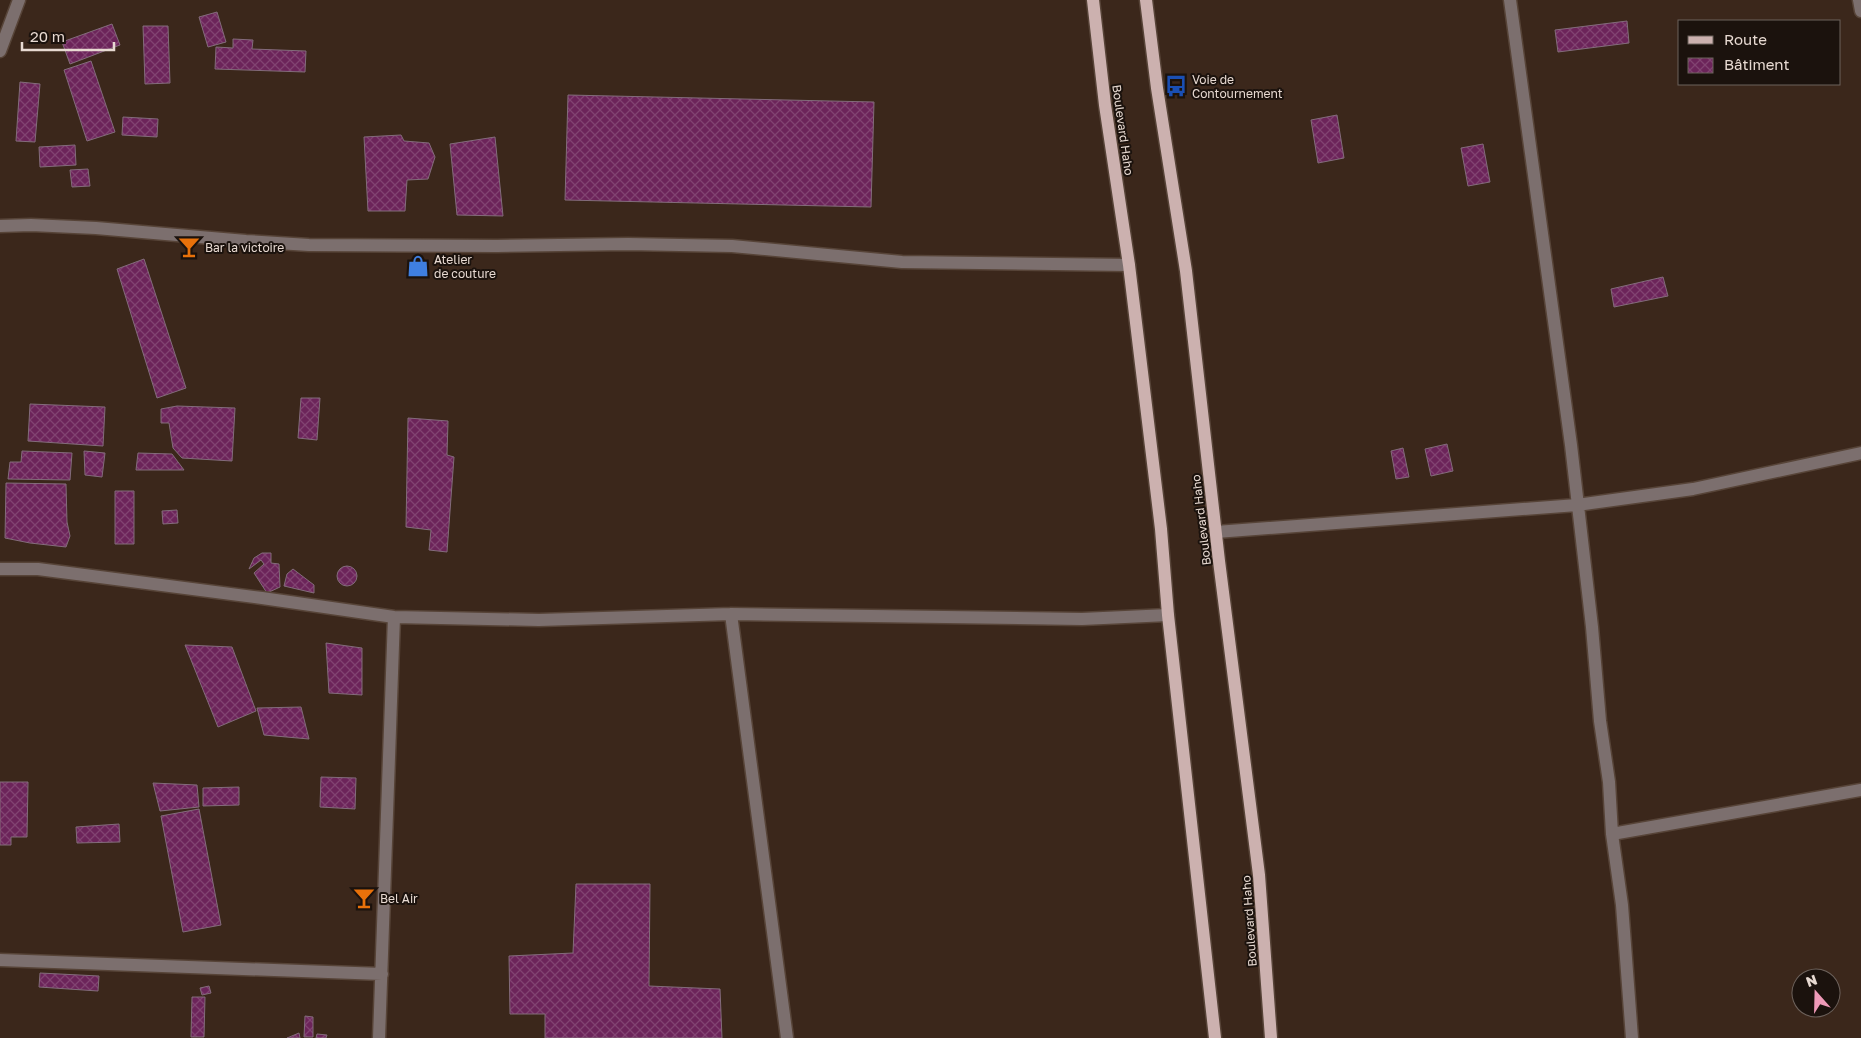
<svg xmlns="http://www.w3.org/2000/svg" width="1861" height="1038" font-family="'Golos Text',sans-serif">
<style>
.building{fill:url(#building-cross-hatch);stroke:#836c7b}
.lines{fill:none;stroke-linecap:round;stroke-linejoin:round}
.minor-casing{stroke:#574438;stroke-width:15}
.major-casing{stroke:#574438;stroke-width:15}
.minor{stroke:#7c6f6e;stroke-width:12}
.major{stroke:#ccb1af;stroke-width:12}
.labels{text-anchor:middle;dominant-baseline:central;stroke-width:4;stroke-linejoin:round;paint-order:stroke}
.poi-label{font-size:12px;fill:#e8dad2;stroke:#1b120d;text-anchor:start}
.street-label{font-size:12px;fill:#e8dad2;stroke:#1b120d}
</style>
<defs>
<pattern id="building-cross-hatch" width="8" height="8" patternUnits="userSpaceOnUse" patternTransform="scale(1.25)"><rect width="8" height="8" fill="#6c245a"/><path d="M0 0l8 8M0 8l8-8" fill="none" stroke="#814371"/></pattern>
</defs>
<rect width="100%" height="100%" fill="#3b271b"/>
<path class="building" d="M217,12l9,30 -18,5 -9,-30z
M1627,21l2,22 -71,9 -3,-22z
M112,24l8,21 -50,19 -8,-22z
M143,26h25l2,57 -25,1z
M233,39l20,1 -1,9 54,2 -1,21 -90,-3 1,-22 17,1z
M91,61l24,71 -28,9 -23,-71z
M20,82l20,2 -5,58 -19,-1z
M568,95l306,7 -3,105 -306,-7z
M1337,115l7,43 -26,5 -7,-43z
M123,117l35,2 -1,18 -35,-2z
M401,135l3,6 25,2 6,14 -7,22 -21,1 -2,31h-37l-4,-74z
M495,137l8,79 -46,-1 -7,-71z
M1483,144l7,38 -22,4 -7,-38z
M75,145l1,20 -36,2 -1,-20z
M88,169l2,17 -18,1 -2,-17z
M144,259l42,129 -29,10 -40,-129z
M1663,277l5,19 -54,11 -3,-18z
M301,398h19l-3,42 -19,-2z
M30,404l75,3 -2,39 -75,-5z
M177,406l58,2 -3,53 -50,-3 -9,-10 -4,-25h-8v-14z
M408,418l40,3 -1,34 7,2 -7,95 -18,-2 2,-20 -25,-3z
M1447,444l6,27 -22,5 -6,-27z
M1403,448l6,29 -13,2 -5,-28z
M22,451l50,2 -2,27 -62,-1 2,-17h11z
M84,451l21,2 -3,24 -17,-2z
M138,453l34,1 12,16h-48z
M6,483l60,1 1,38 3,14 -4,11 -36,-4 -25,-5z
M115,491h19v53h-19z
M177,510l1,13 -15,1 -1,-13z
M262,553h9v10l8,1 1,23 -13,6 -13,-20 10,-9 -3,-4 -12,9 5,-11z
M337 576a10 10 0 1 1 20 0a10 10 0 1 1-20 0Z
M293,569l21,16v8l-30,-7 3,-12z
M326,643l36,5v47l-33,-2z
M185,645l47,2 24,64 -38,16z
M301,707l8,32 -45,-4 -7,-27z
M321,777l35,1 -1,31 -35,-2z
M0,782h28l-1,55h-16v8h-11z
M153,783l44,2 2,22 -39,4z
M239,787v18l-36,1v-18z
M199,809l22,116 -38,7 -22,-116z
M119,824l1,18 -43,1 -1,-16z
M576,884h74l-1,102 71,3 2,49h-177v-24h-35l-1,-58 64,-3z
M40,973l59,3 -1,15 -59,-4z
M209,986l2,7 -9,2 -2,-7z
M192,997h13l-1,40h-13z
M305,1016l8,1v20h-9z
M299,1033l1,5h-13z
M317,1034l10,1 -1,3h-10z"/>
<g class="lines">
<g class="minor-casing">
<path id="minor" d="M1510,0l61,445 21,182 8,94 9,61 3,52 10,71 10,133
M1859,0l2,11
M0,51l19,-51
M0,226l31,-1 65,3 150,13 63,4 188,1 131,-2 104,2 170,16 227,3
M1216,532l361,-27 116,-16 168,-36
M0,569h38l224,29 132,19 145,3 192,-6 351,5 86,-4
M731,614l56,424
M1612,834l249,-44
M0,960l382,14
M379,1038l15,-421"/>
</g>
<g class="major-casing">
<path id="major" d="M1093,0l12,105 24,160 32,264 7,86 47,423
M1146,0l11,88 29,183 33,290 40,314 12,163"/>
</g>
<use href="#minor" class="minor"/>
<use href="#major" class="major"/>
</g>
<defs>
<g id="bus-bare" transform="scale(1.725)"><path d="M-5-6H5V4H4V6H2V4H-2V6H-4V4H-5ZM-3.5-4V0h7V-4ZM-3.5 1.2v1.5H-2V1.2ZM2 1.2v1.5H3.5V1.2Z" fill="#1a4fb4" stroke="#1b120d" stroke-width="2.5" paint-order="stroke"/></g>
<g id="bar-bare" transform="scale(1.725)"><path d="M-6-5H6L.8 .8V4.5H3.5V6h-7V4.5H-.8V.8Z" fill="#e8710a" stroke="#1b120d" stroke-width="2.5" paint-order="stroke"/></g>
<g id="shop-bare" transform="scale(1.725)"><path d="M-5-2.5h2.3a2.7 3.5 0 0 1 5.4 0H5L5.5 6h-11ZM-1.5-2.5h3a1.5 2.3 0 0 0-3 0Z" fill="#3f7fe0" stroke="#1b120d" stroke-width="2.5" paint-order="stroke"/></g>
</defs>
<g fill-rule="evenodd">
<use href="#bus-bare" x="1176" y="86"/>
<use href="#bar-bare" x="189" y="247"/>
<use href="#shop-bare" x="418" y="266"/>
<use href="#bar-bare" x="364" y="898"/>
</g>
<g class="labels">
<g class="poi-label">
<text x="1192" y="79">Voie de<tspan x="1192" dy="14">Contournement</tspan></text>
<text x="205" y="247">Bar la victoire</text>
<text x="434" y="259">Atelier<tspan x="434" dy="14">de couture</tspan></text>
<text x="380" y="898">Bel Air</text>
</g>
<g class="street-label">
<text transform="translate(1123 130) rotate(82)">Boulevard Haho</text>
<text transform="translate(1201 520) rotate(-97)">Boulevard Haho</text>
<text transform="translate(1249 921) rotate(-94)">Boulevard Haho</text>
</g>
</g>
<rect x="1678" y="20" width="162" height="65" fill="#1b120d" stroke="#6d625c"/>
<rect x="1688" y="36" width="25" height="8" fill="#ccb1af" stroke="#6d625c"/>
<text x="1724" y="45" font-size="15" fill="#e8dad2">Route</text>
<rect x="1688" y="58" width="25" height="15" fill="url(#building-cross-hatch)" stroke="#6d625c"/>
<text x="1724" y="70" font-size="15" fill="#e8dad2">Bâtiment</text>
<g transform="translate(1816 993) rotate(340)"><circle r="24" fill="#1b120d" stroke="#6d625c"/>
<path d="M0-4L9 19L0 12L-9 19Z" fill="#ef9ab8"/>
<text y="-8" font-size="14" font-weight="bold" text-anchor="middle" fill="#e8dad2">N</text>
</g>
<path d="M22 42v8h92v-8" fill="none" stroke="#e8dad2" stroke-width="2.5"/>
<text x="30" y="42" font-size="15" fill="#e8dad2" stroke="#1b120d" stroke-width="4" paint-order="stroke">20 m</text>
</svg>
